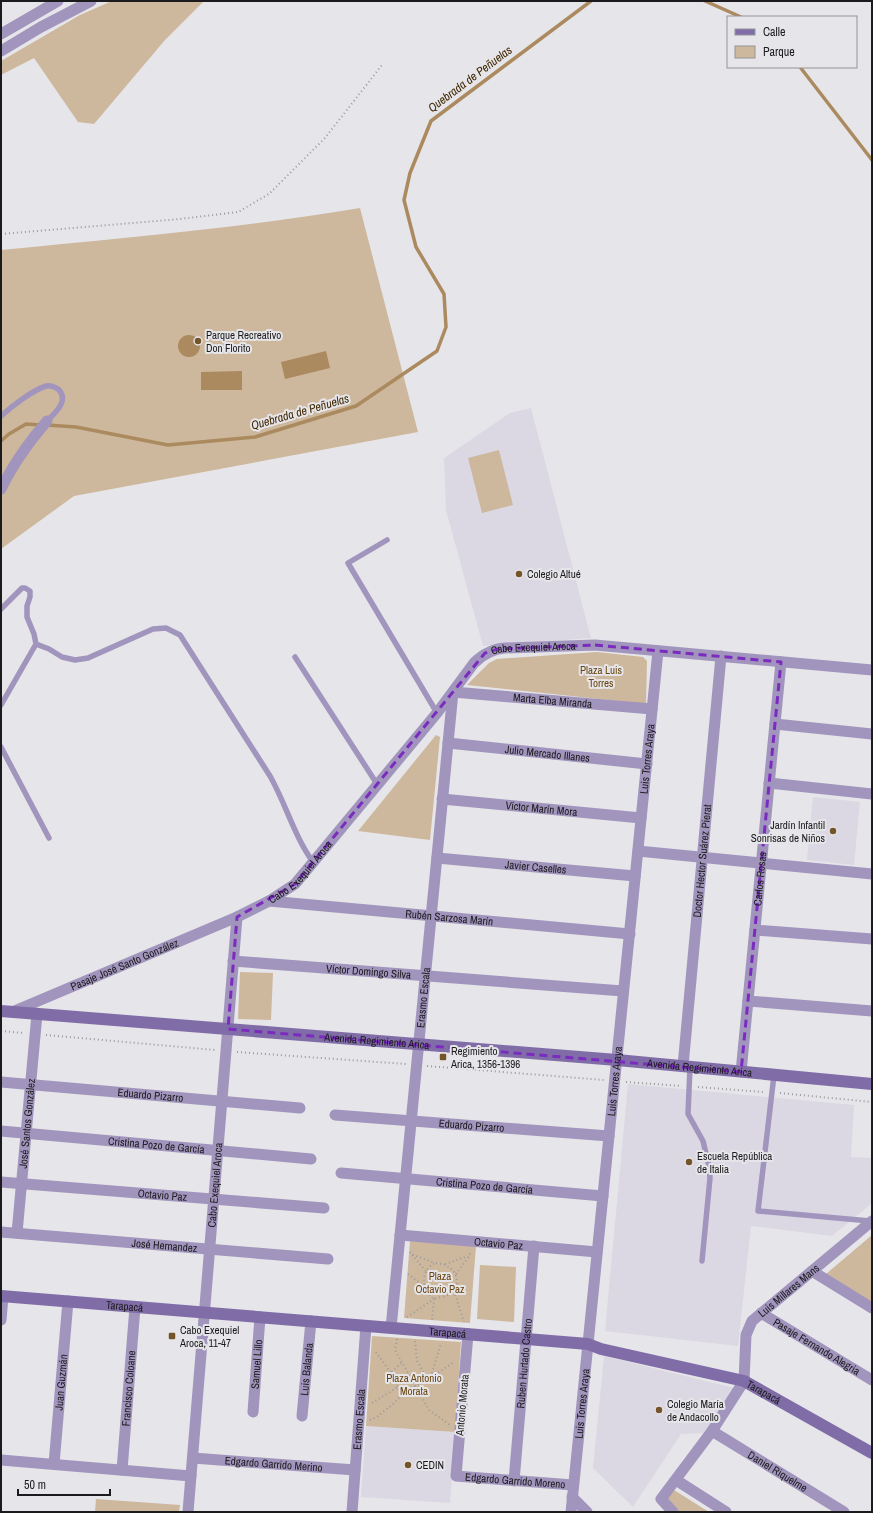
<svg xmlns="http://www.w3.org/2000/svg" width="873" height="1513" font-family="'Archivo Narrow',sans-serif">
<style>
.built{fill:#dbd8e3}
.green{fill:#cdb89d}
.water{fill:#ac8a5f}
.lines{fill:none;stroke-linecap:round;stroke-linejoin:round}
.stream{stroke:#ac8a5f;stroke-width:3.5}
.path{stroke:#9a999c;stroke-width:2;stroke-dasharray:1 3;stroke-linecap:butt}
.lane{stroke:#a195bd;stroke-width:5.5}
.street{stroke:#a195bd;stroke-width:11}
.secondary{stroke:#806da8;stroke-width:12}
.marked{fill:none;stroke:#7b2cbf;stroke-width:3;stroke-dasharray:8 5;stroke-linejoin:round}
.poi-dot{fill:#74552a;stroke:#e6e5e9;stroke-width:1.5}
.labels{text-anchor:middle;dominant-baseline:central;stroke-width:4;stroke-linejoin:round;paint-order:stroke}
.poi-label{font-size:11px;fill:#1b1a1c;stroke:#e6e5e9;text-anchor:start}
.street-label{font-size:11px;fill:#1b1a1c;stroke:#e6e5e9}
.park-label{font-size:11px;fill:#694611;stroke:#e6e5e9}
.water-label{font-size:12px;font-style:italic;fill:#3f2702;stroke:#e6e5e9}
</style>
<rect width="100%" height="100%" fill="#e6e5e9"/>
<path class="built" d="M531,408l60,230 -108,8 -37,-136 -2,-52 66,-45z
M813,797l47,5 -6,63 -47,-5z
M628,1084l226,21 -3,52 21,1v45l-40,33 -81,-10 -13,120 -133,-15z
M604,1356l130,32 -29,45 -24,1 -48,73 -40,-39z
M366,1426l89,6 -5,71 -89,-6z"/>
<path class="green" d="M112,1h92l-39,39 -71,84 -16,-2 -44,-64 -33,17v-14l79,-46z
M360,208l58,224 -344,64 -73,53v-299c120,-12 240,-22 359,-42z
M499,450l14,55 -31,8 -14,-55z
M597,652l46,5 4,4 -1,43 -179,-19 22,-22 8,-4z
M436,735l4,2 -10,103 -72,-9z
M240,972l33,1 -2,47 -33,-1z
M872,1235v68l-46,-29z
M410,1241l66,5 -6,77 -66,-5z
M480,1265l36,2 -2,55 -37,-3z
M372,1336l89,6 -6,90 -89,-6z
M674,1490l35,22h-30l-13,-13z
M96,1499l84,6 -1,7h-84z"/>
<path class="water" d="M178 346a11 11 0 1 1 22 0a11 11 0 1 1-22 0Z
M326,351l4,17 -45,11 -4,-17z
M242,371v19h-41v-18z"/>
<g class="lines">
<path class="stream" d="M705,1l36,16
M800,67l72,93
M47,425l29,2 92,18 87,-8 101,-31 81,-55 9,-24 -2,-33 -28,-47 -12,-47 6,-27 21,-52 160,-120
M1,441l8,-7 17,-10 15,1"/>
<path class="path" d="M1,234l179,-15 58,-7 31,-18 56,-56 57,-73
M1,1031l23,2
M46,1035l169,15
M237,1052l169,12
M427,1066l177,14
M626,1082l56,4
M698,1087l65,5
M780,1093l92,9
M410,1252l1,2 24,9
M412,1255l14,16
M436,1263c12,2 20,6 21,19 0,3 -1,6 -3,9 -5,5 -14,6 -20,8 -13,-9 -14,-31 2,-36z
M445,1264l23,-8
M408,1274l16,12
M456,1274l14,-19v-3
M454,1291l10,31
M407,1317l27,-18 -2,21
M397,1339l-2,11 34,60 21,15
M415,1341l2,20 11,19
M376,1352l15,21
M401,1363l-10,10 11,22
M431,1377l10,-34
M372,1403l26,-16
M370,1420l7,-3 15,-12 16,-16 16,-7 30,-20"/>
<path class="lane" d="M1,416c11,-10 32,-26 45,-30 4,-1 9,1 12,3 12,11 -3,24 -11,32
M387,540l-39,23 89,150
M1,609l21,-21h3l5,3v6l-3,9v11l7,17 2,10 -35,61
M36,644l13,5 13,8 13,3 13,-2 65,-29 13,-1 14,7 90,141c16,28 24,60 43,86
M295,657l82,127
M1,747l48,91
M690,1067l-2,47 15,27 6,25 1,12 -8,83
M774,1075l-16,136 112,10"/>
<g class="street">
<path d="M1,34l57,-33"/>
<path d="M1,51l40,-24 50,-26"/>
<path d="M1,489c12,-25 28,-47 46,-68"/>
<path d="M775,724l97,10"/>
<path id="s1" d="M448,743l199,21"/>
<path d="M769,783l103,11"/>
<path id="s2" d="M442,799l199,19"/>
<path d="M638,851l234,23"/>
<path id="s3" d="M437,858l198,18"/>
<path id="s4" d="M269,901l361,33"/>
<path d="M755,930l117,9"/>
<path id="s5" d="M233,961l390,30"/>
<path d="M748,1001l124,10"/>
<path id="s6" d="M12,1012l225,-95 32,-16 26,-17 142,-171 37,-50c9,-9 18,-14 31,-15l90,-3 277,25"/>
<path id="s7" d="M683,1066l38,-410"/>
<path id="s8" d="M741,1072l40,-410"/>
<path id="s9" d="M1,1082l299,26"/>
<path id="s10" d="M335,1115l274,21"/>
<path id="s11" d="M1,1131l310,28"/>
<path id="s12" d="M341,1173l262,23"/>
<path id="s13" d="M1,1182l323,26"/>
<path id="s14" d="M1,1232l327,27"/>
<path id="s15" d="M17,1233l20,-219"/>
<path id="s16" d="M400,1235l197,17"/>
<path d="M812,1271l60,37"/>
<path id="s17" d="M761,1313l111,67"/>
<path d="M1,1320l2,-24"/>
<path id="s18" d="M391,1328l62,-636 199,17"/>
<path id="s19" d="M468,1334l-12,142 117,9"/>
<path id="s20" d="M253,1412l7,-95"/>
<path id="s21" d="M302,1416l9,-95"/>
<path id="s22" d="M712,1431l132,81"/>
<path id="s23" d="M193,1458l162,12"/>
<path d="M1,1460l190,16"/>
<path id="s24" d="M54,1464l14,-163"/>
<path id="s25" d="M122,1470l13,-163"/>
<path d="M676,1480l50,32"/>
<path id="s26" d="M514,1481l20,-235"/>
<path d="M572,1497l15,15"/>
<path id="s27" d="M188,1512l49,-595"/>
<path id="s28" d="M352,1512l14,-186"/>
<path id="s29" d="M571,1512l87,-861"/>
<path id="s30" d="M673,1512l-12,-13 51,-68 32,-50 2,-46 6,-14 120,-100"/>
</g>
<g class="secondary">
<path id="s31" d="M1,1011l616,49 255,24"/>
<path id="s32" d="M1,1296l587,48 13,5 143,32 128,72"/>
</g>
</g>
<path class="marked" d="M595,645l186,17 -40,410 -513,-43 9,-112 58,-33 190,-231 13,-4z"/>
<g class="poi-dot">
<circle cx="198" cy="341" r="4"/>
<circle cx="519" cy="574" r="4"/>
<circle cx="833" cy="831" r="4"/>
<rect x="439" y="1053" width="8" height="8" rx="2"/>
<circle cx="689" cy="1162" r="4"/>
<rect x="168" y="1332" width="8" height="8" rx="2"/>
<circle cx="659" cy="1410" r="4"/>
<circle cx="408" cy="1465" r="4"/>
</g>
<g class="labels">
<g class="poi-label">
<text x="206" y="335">Parque Recreativo<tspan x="206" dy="13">Don Florito</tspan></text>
<text x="527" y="574">Colegio Altué</text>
<text x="825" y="825" text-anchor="end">Jardín Infantil<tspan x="825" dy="13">Sonrisas de Niños</tspan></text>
<text x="451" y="1051">Regimiento<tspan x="451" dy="13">Arica, 1356-1396</tspan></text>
<text x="697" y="1156">Escuela República<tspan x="697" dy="13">de Italia</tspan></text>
<text x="180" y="1330">Cabo Exequiel<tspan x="180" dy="13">Aroca, 11-47</tspan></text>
<text x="667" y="1404">Colegio María<tspan x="667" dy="13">de Andacollo</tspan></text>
<text x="416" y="1465">CEDIN</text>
</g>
<g class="street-label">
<text stroke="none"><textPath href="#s6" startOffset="659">Cabo Exequiel Aroca</textPath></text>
<text stroke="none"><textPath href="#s18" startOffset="739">Marta Elba Miranda</textPath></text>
<text stroke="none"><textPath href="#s1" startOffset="100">Julio Mercado Illanes</textPath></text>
<text stroke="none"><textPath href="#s29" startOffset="757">Luis Torres Araya</textPath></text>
<text stroke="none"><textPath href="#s2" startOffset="100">Víctor Marín Mora</textPath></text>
<text stroke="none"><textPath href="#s7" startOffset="206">Doctor Hector Suárez Pierat</textPath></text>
<text stroke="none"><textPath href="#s3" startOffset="99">Javier Caselles</textPath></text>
<text stroke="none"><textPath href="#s6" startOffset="323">Cabo Exequiel Aroca</textPath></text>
<text stroke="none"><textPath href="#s8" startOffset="194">Carlos Rosas</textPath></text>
<text stroke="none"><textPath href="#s4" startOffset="181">Rubén Sarzosa Marín</textPath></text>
<text stroke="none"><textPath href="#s6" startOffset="122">Pasaje José Santo González</textPath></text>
<text stroke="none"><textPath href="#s5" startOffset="136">Víctor Domingo Silva</textPath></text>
<text stroke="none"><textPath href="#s18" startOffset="332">Erasmo Escala</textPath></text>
<text stroke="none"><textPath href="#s31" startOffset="377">Avenida Regimiento Arica</textPath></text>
<text stroke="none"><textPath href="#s31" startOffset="701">Avenida Regimiento Arica</textPath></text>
<text stroke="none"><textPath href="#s29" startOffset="433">Luis Torres Araya</textPath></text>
<text stroke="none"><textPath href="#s9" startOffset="150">Eduardo Pizarro</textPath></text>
<text stroke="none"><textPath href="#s15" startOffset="110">José Santos González</textPath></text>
<text stroke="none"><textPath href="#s10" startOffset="137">Eduardo Pizarro</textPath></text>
<text stroke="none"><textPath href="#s11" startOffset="156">Cristina Pozo de García</textPath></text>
<text stroke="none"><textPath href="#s27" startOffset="328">Cabo Exequiel Aroca</textPath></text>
<text stroke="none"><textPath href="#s12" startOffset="144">Cristina Pozo de García</textPath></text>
<text stroke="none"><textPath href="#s13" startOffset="162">Octavio Paz</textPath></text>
<text stroke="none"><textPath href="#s16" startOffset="99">Octavio Paz</textPath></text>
<text stroke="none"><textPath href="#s14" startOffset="164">José Hernandez</textPath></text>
<text stroke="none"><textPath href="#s30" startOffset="271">Luis Millares Mans</textPath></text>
<text stroke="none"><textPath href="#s32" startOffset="124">Tarapacá</textPath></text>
<text stroke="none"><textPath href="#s32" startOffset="448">Tarapacá</textPath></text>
<text stroke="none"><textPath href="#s17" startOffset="65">Pasaje Fernando Alegria</textPath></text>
<text stroke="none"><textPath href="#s20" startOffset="48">Samuel Lillo</textPath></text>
<text stroke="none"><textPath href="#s26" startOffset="118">Ruben Hurtado Castro</textPath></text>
<text stroke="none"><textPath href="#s21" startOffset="47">Luis Balanda</textPath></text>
<text stroke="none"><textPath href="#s24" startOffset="82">Juan Guzmán</textPath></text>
<text stroke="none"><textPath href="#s25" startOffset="82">Francisco Coloane</textPath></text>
<text stroke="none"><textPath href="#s32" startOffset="772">Tarapacá</textPath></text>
<text stroke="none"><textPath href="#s29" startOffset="109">Luis Torres Araya</textPath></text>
<text transform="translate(462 1405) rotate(-85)">Antonio Morata</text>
<text stroke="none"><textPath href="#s28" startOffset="93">Erasmo Escala</textPath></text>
<text stroke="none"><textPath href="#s23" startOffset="81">Edgardo Garrido Merino</textPath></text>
<text stroke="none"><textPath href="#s22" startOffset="77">Daniel Riquelme</textPath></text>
<text stroke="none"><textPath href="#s19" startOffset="202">Edgardo Garrido Moreno</textPath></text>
</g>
<g class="park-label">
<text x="601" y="670">Plaza Luis<tspan x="601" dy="13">Torres</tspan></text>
<text x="440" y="1276">Plaza<tspan x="440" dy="13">Octavio Paz</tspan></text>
<text x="414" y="1378">Plaza Antonio<tspan x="414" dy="13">Morata</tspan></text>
</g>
<g class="water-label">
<text transform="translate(470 79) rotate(-37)">Quebrada de Peñuelas</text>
<text transform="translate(300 412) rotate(-16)">Quebrada de Peñuelas</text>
</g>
</g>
<rect width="873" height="1513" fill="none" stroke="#1b1a1c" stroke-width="4"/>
<rect x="727" y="16" width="130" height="52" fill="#e6e5e9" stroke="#959497"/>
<rect x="735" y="29" width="20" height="6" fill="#806da8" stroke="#959497"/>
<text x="763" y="36" font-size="12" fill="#1b1a1c">Calle</text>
<rect x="735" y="46" width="20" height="12" fill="#cdb89d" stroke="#959497"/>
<text x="763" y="56" font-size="12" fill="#1b1a1c">Parque</text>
<path d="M18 1489v6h92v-6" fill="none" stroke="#1b1a1c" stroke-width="2"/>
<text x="24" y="1489" font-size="12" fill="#1b1a1c" stroke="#e6e5e9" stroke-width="3" paint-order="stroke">50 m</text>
</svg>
